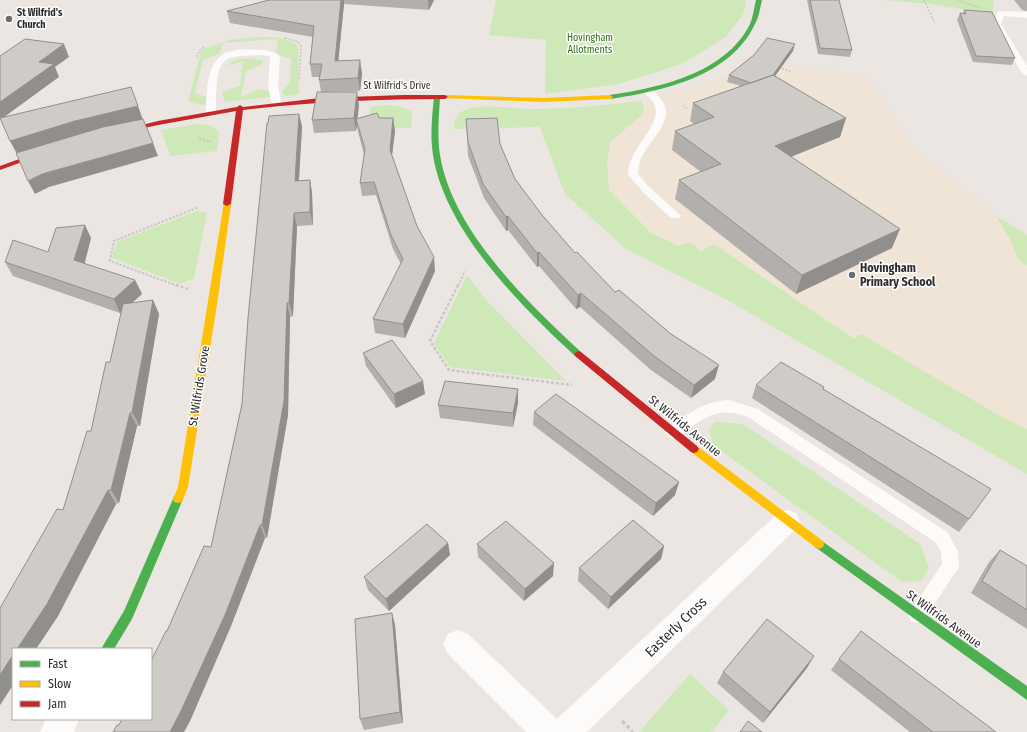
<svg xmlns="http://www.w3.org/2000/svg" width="1027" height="732" font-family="'Fira Sans Condensed',sans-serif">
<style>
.education{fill:#efe4d5}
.green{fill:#cee8b8}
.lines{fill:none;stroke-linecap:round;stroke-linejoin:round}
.path-far3{stroke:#c8c8c7;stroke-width:1.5;stroke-dasharray:2 1.5;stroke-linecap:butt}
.path-far2{stroke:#c8c8c7;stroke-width:2;stroke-dasharray:2.5 1.5;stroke-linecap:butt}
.path-far1{stroke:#c8c8c7;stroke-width:2.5;stroke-dasharray:3 2;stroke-linecap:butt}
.path{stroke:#c8c8c7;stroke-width:3;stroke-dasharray:4 2.5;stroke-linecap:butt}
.lane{fill:#fcfbfa;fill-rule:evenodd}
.street{fill:#fcfbfa;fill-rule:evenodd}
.fast{fill:#4caf50;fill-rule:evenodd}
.slow{fill:#ffc107;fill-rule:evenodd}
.jam{fill:#c62828;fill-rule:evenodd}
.wall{fill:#b2afac}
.shaded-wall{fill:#918f8c}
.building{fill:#cfccc8;stroke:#918f8c}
.poi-dot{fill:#6f6d6b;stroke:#fff;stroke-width:1.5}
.labels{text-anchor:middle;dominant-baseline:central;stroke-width:3;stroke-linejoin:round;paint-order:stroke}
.far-poi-label{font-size:10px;font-weight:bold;fill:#2c2c2c;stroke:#fff;text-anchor:start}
.far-park-label{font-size:10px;fill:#2d7114;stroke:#fff}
.far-street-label{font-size:10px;fill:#2c2c2c;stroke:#fff}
.poi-label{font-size:12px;font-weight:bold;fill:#2c2c2c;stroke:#fff;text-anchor:start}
.street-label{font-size:12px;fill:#2c2c2c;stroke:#fff}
.near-street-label{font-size:14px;fill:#2c2c2c;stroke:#fff}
</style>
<rect width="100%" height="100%" fill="#ebe6e1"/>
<path class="education" d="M751,56l35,10 81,10 49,74 80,66 31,19v239l-298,-173 -103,-52 -61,-55 29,-88 47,-5 78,-21z"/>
<path class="green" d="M496,0h250l-2,13 -18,24 -44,27 -64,20 -73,10 1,-54 -57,-5z
M886,0h108l-1,14 -64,-10z
M259,37c12,0 31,0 39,10l1,47 -14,2 -3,-5 8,-8 1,-26 -6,1 -9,-6 2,-13 -55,4 -3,10 -17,7 -8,33 12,4 3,7 -6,1 -16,-3 13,-51 2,-2 27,-9z
M251,58l12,3v3l-17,7 -5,26 19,-8 10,3v5l-45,5 -3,-10 18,-6 3,-25 -17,5 9,-6z
M641,101l3,6 -1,7 -33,28 -3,21 2,27 42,43 27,13 12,-4 11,9 13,-7 140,95 7,-5 139,82 27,13v45l-298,-173 -103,-52 -61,-55 -25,-67 -86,2c1,-7 1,-13 7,-17 17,-10 53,-3 73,-3 36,0 72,-4 107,-8z
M387,105c8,1 19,1 25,8l-1,15h-42l1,-21z
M198,124c9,0 15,2 21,8l-2,19 -47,5 -9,-26z
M197,211l10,2 -13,65 -13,6 -69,-26 5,-16z
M996,216l31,19v30l-9,-6 -8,-20z
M467,275l21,27 78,79 -116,-14 -16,-24z
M715,422l28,2 177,120 9,23 -7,14 -20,1 -189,-137 -4,-16z
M690,674l39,36 -18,22h-72z"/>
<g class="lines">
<path class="path-far3" d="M924,0l11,23
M957,0l24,8
M285,38l13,4 3,4 -2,34
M197,57l2,-6 5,-4
M779,67l13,5
M683,105l4,4"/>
<path class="path-far2" d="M199,138l12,4
M178,286l-68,-25 4,-20 85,-34
M458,286l7,-15"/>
<path class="path-far1" d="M176,285l12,4
M458,285l-28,56 19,29 123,15"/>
<path class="path" d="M622,721l11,11"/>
<path class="lane" d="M998,11l29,1v6l-23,-2 -3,8 26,42v10l-5,-3 -29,-49z
M265,50l10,3 5,3 -2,29 3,17 -2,2 -3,1 -5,-3 -3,-17 2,-28c-7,-3 -16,-2 -24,-1 -7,0 -15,0 -21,5 -10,7 -9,39 -9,51l-1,2h-8c-3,-6 0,-17 0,-24 4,-40 21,-42 58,-40z
M648,88c5,1 9,6 12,10 18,20 -9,40 -18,58 -3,6 -3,11 -4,18l11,13 30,27 2,2 -2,2h-8l-29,-27 -14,-17c0,-26 34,-48 27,-68 -2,-6 -8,-10 -12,-15z
M729,400l29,9 189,123 11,19 1,16 -36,54 -6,2 -6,-2 -3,-6 34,-51 -1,-13 -6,-9 -187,-125c-32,-12 -46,2 -70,20l-5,2 -5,-2 -3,-4 3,-4c19,-15 36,-28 61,-29z"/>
<path class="street" d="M787,510l9,3 4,8 -4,8 -209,203h-61l-78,-78 -5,-10 5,-10 10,-4 10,4 89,85 221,-206z
M46,719h33l-5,13h-34z"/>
<path class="fast" d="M756,0h6c-2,8 -3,17 -7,24 -25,53 -93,67 -145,75l-3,-2 3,-2c49,-7 116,-22 140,-71 3,-7 4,-16 6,-24z
M437,95l3,2c-1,19 -3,39 0,58 12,75 87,147 141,197l1,2 -1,2h-6c-54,-50 -130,-125 -142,-201 -3,-19 -1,-39 1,-58z
M178,495l4,1 1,3 -51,120 -18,30h-13l23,-38 49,-112 1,-3z
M819,539l208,147v14l-212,-153 -1,-3 1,-3z"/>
<path class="slow" d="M445,95l98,3 67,-3 3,2 -3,2 -67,3 -100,-4v-2z
M224,202h3l4,2 -13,94 -30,189 -6,15 -4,1 -4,-1 -1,-3 5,-12z
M694,445l3,1 126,95 1,3 -1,3 -4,2 -4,-2 -124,-95 -2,-3 2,-3z"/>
<path class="jam" d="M403,95h42l3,2 -3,2c-68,0 -135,3 -202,11l-12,94 -4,2 -4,-2 13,-93 -78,14 -41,9 -3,-2 44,-11 79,-14 3,-2 3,2 77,-9z
M47,149l3,2 -1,1 -49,18v-4z
M578,351l3,1 116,94 2,3 -2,3 -3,1 -3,-1 -116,-96 -1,-2z"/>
</g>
<path class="wall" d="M269,0h165l-5,10 -85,-6 -6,57 24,12 -2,18 -37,1 36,13 -2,14 36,-1 2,13 -3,25 25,70 18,45 -30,67 -30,-5 -2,-14 28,-55 -8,-15 -17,-54 -14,1 -2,-13 4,-29 -6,-22 -1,-7 -1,6 -42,2 -2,-13 9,-28 -2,-12v-3h-7l-2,-13 3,-27 -83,-14 -3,-12z
M807,0h32l13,50 -2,7 -32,-3z
M1014,0h13v11l-5,-1z
M964,10l51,48 -3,7 -39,-3 -16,-42 3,-7 3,1z
M793,51l-18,25 71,42 -6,19 -49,20 101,91 -96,46 -121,-95 4,-19 22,-8 -29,-22 3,-19 19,-7 -4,-3 3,-18 48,-17 -14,-4 2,-7 25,-20z
M466,119l34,25 15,35 27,36 33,38 40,39 100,87 -24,19 -40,-28 -71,-63 -4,2 -37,-43 -2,1 -29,-37 -2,1 -22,-33 -16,-42z
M302,126l-3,55 11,-1 2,13 1,32 -16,1 -4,90 -3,1 -2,98 -21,123h-2l-34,88 -41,95 -71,4 92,-178z
M91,238l-7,26 51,16 7,14 -10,9 21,-3 6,14 -19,112h-3l-18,77 -3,1 -58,112 -22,33h-23v36l-13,20v-97l63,-98 28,-79 19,-69 12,-50 -2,1 -107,-37 -8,-14 43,-10z
M363,353l62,41 -29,14 -30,-42z
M756,385l68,2 -1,2 146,130 -10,13 -207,-134z
M518,403l-5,24 -73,-9 -2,-13z
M534,412l145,70 -4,13 -22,21 -120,-91z
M448,543l2,12 -61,56 -21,-21 -4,-13z
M477,544l76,32 -29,25 -46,-44z
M664,546l-3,13 -53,50 -30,-28 1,-13z
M1000,550l27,16v63l-56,-36 18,-31z
M392,613l3,12 8,98 -39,7 -4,-11z
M839,659l157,73h-86l-79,-62z
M807,668l-44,55 -46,-40 6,-11z"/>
<path class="shaded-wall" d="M341,0h3v4l-7,70 -2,-13z
M428,0h6l-5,10z
M64,44l5,13 -14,10 4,10 -59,43v-18l39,-40z
M795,44l-2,7 -31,43 2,-7z
M360,60l2,13 -2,18 -2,-13z
M357,92l2,13 -2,18 -1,-4 1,6 -1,6 -2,-13z
M138,106l5,14 -126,34 -7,-13 65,-20z
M299,114l3,12 -4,68 -3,-13z
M393,118l2,13 -4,32 -1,-13z
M846,118l-6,19 -70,28 5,-19z
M153,143l5,13 -109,31 -14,7 -7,-13 14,-7z
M310,180l2,13 1,32 -3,-13z
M294,213l3,13 -4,90 -4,-13z
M508,216v14l-2,1v-14z
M85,225l6,13 -9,36 -8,-14z
M900,229l-8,19 -96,46 6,-19z
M539,252v14l-2,1v-14z
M434,257l1,14 -30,67 -2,-14z
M135,280l7,14 -22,19 -6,-14z
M581,293l-1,14 -4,2 2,-14z
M153,300l6,14 -19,112 -8,-14z
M287,303l3,14 -2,98 -21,123 -5,-13z
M719,365l-4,14 -24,19 3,-13z
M423,381l2,13 -29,14 -2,-14z
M518,389v14l-5,24v-14z
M130,413l7,13 -18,77 -8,-13z
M679,482l-4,13 -22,21 3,-13z
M108,490l8,14 -58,112 -22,33h-19z
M260,525l5,13 -34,88 -41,95 -6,11h-14z
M448,543l2,12 -61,56 -3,-12z
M664,546l-3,13 -53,50 3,-12z
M554,563l-1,13 -29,25 1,-12z
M392,613l3,12 8,98 -3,-11z
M13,655v30l-13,20v-30z
M814,656l-7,12 -44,55 7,-11z"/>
<path class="building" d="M269,0h72l-6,61 25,-1 -2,18 -39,2 3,-16h-12l4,-38 -87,-15z
M810,0h29l13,50 -32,-2z
M964,10l28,2 23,46 -39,-2 -16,-43 6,1z
M767,38l28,6 -22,31 -22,8 -22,-8 25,-20z
M25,39l39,5 -25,18 15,2 -54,38v-46z
M773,75l73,43 -71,28 125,83 -98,46 -123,-95 42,-16 -46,-33 39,-14 -21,-14z
M131,87l7,19 -63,15 -65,20 -10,-23z
M317,92h40l-3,26 -42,2z
M377,113l2,5h14l-3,32 27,76 17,31 -31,67 -30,-5 30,-60 -12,-24 -17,-53 -14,1 5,-34 -9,-30z
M299,114l-4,67 15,-1v32l-16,1 -5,90h-2l-3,98 -22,124h-2l-35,90 -44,96 -11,21h-57l4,-7h2l3,-6h29v-58l15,-30h1l37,-85 7,1 31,-143 6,-86 19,-195h1l1,-7z
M497,118l3,26 15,35 27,36 33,38 2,-1 38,40 4,-2 52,44 48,31 -25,20 -40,-29 -73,-63 -3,2 -39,-43 -2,1 -29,-37 -2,1 -23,-33 -15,-42 -2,-23z
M143,119l10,24 -111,31 -14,7 -12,-28 87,-26z
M85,225l-11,35 61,20 -21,19 -109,-37 8,-22 35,12 8,-24z
M153,300l-21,112 -2,1 -19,77h-3l-61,114 -30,45h-4v6l-13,20v-67l57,-99 6,1 24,-79h4l15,-69h4l13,-58z
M392,340l31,41 -29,13 -31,-41z
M781,362l43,25 -1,2 168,100 -22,30 -213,-134z
M445,381l73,8 -5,24 -75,-8z
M556,394l123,88 -23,21 -122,-91z
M633,520l31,26 -53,51 -32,-29z
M506,521l48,42 -29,26 -48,-45z
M427,524l21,19 -62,56 -22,-22z
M1000,550l27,16v44l-45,-29z
M392,613l8,99 -40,7 -5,-100z
M767,619l47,37 -44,56 -47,-40z
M861,631l135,101h-63l-94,-73z
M748,721l14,11h-22z"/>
<g class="poi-dot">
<circle cx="9" cy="19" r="4"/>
<circle cx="852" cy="275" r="4"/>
</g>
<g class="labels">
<g class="far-poi-label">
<text x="17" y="13">St Wilfrid's<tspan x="17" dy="12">Church</tspan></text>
</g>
<g class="far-park-label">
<text x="590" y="38">Hovingham<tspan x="590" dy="12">Allotments</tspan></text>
</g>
<g class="far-street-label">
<text x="397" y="86">St Wilfrid's Drive</text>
</g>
<g class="poi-label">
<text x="860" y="268">Hovingham<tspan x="860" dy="14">Primary School</tspan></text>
</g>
<g class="street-label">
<text transform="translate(199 386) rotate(-81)">St Wilfrids Grove</text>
<text transform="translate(685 426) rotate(39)">St Wilfrids Avenue</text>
<text transform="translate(944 619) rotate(36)">St Wilfrids Avenue</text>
</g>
<g class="near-street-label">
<text transform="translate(676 627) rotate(-44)">Easterly Cross</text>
</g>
</g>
<rect x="12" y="648" width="140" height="72" fill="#ffffff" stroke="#ababab"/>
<rect x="20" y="661" width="20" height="6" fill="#4caf50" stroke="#ababab"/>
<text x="48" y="668" font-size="12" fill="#2c2c2c">Fast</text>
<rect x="20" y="681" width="20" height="6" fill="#ffc107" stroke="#ababab"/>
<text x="48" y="688" font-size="12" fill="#2c2c2c">Slow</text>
<rect x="20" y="701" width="20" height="6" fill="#c62828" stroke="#ababab"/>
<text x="48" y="708" font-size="12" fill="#2c2c2c">Jam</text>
</svg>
